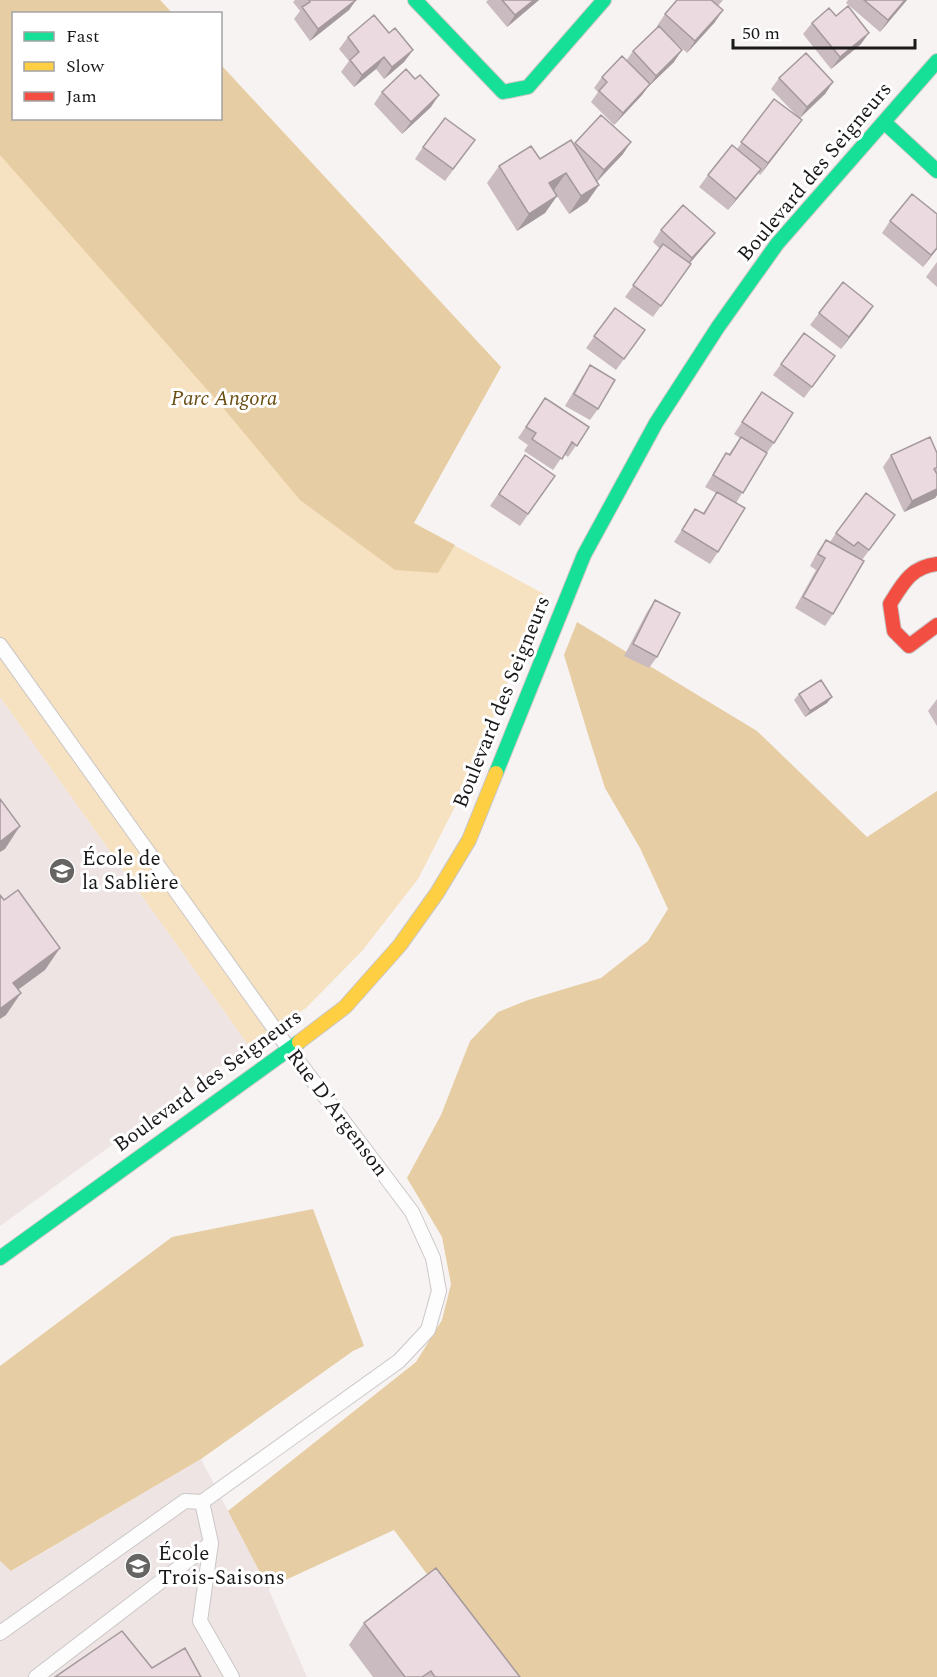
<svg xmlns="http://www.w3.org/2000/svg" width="937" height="1677" font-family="Spectral,serif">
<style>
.built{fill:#eee4e4}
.green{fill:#f6e1c0}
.forest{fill:#e6cda3}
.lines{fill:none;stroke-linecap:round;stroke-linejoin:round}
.lane-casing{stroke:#cac7c6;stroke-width:16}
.fast-casing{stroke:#cac7c6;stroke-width:16}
.slow-casing{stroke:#cac7c6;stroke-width:16}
.jam-casing{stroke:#cac7c6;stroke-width:16}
.lane{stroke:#fefdfd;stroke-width:14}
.fast{stroke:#16e098;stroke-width:14}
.slow{stroke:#ffcf43;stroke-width:14}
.jam{stroke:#f24e42;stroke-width:14}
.wall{fill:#cabbc0}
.shaded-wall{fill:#a4999c}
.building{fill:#ebdadf;stroke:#a4999c;stroke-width:1.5}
.labels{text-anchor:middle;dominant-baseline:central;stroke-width:6;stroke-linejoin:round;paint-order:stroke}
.street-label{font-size:21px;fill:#1a1818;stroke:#fff}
.park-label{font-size:21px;font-style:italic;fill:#6a4e13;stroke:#fff}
.poi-label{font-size:21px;fill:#1a1818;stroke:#fff;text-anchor:start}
</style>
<rect width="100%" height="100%" fill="#f7f3f2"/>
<path class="built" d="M0,697l249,349 -249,180z
M201,1459l67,129 39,89h-307v-116l12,10z"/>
<path class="green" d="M0,0h160l12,13 -158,1v104h206l1,-53 280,302 -88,156 131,71 -82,199 -44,86 -56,72 -56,57 -57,38 -249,-349z"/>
<path class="forest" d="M0,0h160l12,13 -158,1v104h206l1,-53 280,302 -87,156 41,22 -17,28 -43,-3 -95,-70 -81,-97 -219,-248z
M577,622l180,109 110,106 70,-46v886h-433l-110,-147 -126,58 -40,-77 188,-149 26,-42 9,-36 -9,-47 -35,-59 34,-63 29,-74 28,-29 30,-12 73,-22 47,-37 20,-32 -28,-61 -35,-60 -18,-57 -23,-76z
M313,1209l51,137 -11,5 -152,108 -190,112 -11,-10v-195l172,-129z"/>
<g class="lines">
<g class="lane-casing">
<path id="lane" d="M0,645l289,404 123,163 21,46 6,33 -11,39 -29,31 -197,141 9,41 -11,78 32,56
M0,1633l185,-132 17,1
M36,1677l175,-134"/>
</g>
<g class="fast-casing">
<path id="fast" d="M415,0l88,92 25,-5 76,-87
M884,122l53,49
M496,773l88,-218 72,-132 62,-96 59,-83 160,-183
M0,1258l299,-216"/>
</g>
<g class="slow-casing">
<path id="slow" d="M299,1042l46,-35 55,-62 37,-52 32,-53 27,-67"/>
</g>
<g class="jam-casing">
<path id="jam" d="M937,564c-26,3 -34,19 -47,40l4,27 15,15 28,-21"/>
</g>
<use href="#lane" class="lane"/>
<use href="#fast" class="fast"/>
<use href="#slow" class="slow"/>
<use href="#jam" class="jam"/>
</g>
<path class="wall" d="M295,0h61l-7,10 -39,31 -16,-22 6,-8 -7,-9z
M488,0h51l-32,27 -21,-25z
M677,0h46l-5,6 -3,16 -28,31 -14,-13 1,22 -26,25 -6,8 -28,30 -23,-23 7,-10 -4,-4 8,-11 24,-16 7,-10 25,-24 -1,-1 8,-12z
M848,0h59l-27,32 -34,-29z
M836,16l25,28 -30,25 -28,-35 9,-11z
M389,33l24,17 -9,12 -20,17 -8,-10 -22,18 -13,-15 8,-11 -10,-12 9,-12z
M779,78l54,4 -8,12 -26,24 -6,14 -33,43 -2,-2 -30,37 -29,-23 9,-12 29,-26 37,-50 24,18 -27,-28z
M415,79l16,28 -29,27 -28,-30 8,-12z
M601,115l22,39 -26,28 2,3 -12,17 -18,12 -12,-18 -12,17 -28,18 -30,-48 12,-17 41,-7 34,-14z
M475,140l-30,41 -30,-22 8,-12z
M937,214v35l-14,18 -41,-34 8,-12z
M661,230l54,3 -9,11 -16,19 1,1 -38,53 -28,-20 35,-48 -7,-7z
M937,262v25l-11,-10z
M615,308l30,22 -29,40 -30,-22z
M819,313l46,5 -24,31 -31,-24z
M804,333l31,23 -31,42 -31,-23z
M590,365l8,44 -8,11 -25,-14 17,-29z
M762,392l12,51 -8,11 -30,49 -18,49 -8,12 -36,-22 21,-33 8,4 13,-20 -11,-6 21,-34 3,1 11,-16 -6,-4z
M545,398l44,29 -21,30 -4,-3 -11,16 -29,-19 4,-6 -10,-7z
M937,453v42l-2,3 -31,14 -21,-45 8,-12z
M525,455l30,21 -35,50 -30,-20z
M895,515l-33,45 -29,54 -8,12 -30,-18 21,-38 -6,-4 8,-15 8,-11 4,2 6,-9z
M655,600l2,57 -8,11 -25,-12 23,-44z
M799,694l28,9 -22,14 -11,-17z
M937,699v27l-9,-15z
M364,1623l156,54h-147l-24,-32z"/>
<path class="shaded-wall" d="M356,0l-7,10 -39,31 8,-12z
M534,0h5l-32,27 8,-12z
M905,0h2l-27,32 8,-12z
M723,10l-8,12 -28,31 8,-12z
M869,33l-8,11 -30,25 9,-12z
M413,50l-9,12 -20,17 8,-12z
M682,50l-8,12 -26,25 8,-11z
M384,57l-8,12 -22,18 8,-12z
M833,82l-8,12 -26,25 8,-12z
M650,84l-8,11 -28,30 9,-12z
M439,95l-8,12 -29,27 9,-12z
M802,120l-9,12 -33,43 8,-12z
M631,142l-8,12 -27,28 8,-12z
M761,169l-8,11 -25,30 8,-11z
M566,173l-12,17 -5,-7z
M599,185l-12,17 -18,12 12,-18z
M557,196l-12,17 -28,18 12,-17z
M715,233l-9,11 -22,26 8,-12z
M937,248v1l-14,18 8,-12z
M873,306l-8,12 -24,31 8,-12z
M937,489v6l-2,3 -31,14 8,-11z
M832,697l-5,6 -22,14 5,-6z
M20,826l-15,23 -5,3v-10z
M60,948l-15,22 -45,33 13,-20z
M21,993l-15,22 -6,4v-10z"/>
<path class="building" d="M309,0h47l-38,29 -16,-22 8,-5z
M502,0h32l-19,15z
M677,0h34l12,10 -28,31 -30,-27z
M864,0h41l-17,20z
M848,6l21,27 -29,24 -28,-34 17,-15 7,8z
M374,15l15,18 6,-5 18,22 -21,17 -8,-10 -22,18 -12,-15 9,-8 -11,-15z
M659,26l23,24 -26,26 -23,-25z
M806,53l27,29 -26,25 -28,-29z
M622,56l28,28 -27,29 -24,-22 8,-9 -5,-5z
M406,69l9,10 5,-4 19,20 -28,27 -29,-30z
M774,99l28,21 -34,43 -27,-21z
M601,115l30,27 -27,28 -29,-27z
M445,118l30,22 -22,29 -30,-22z
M571,140l28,45 -18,11 -15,-23 -17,10 8,13 -28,18 -30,-48 32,-20 9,13z
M732,145l29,24 -25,30 -28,-24z
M912,194l25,20v34l-6,7 -41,-34z
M683,205l32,28 -23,25 -31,-28z
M663,244l28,20 -30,42 -28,-21z
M843,282l30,24 -24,31 -30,-24z
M615,308l30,22 -21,29 -30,-23z
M804,333l31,23 -23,31 -31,-23z
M590,365l25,15 -17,29 -24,-15z
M762,392l31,21 -19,30 -32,-21z
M545,398l44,29 -12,19 -5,-4 -10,17 -30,-20 4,-6 -10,-6z
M741,437l26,16 -24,40 -30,-18 13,-22 4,2z
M930,437l7,16v14l-3,2 3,5v15l-25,12 -21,-46z
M525,455l30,21 -27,38 -29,-20z
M717,492l28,16 -27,44 -36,-22 13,-21 9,5z
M866,493l29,22 -26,35 -11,-8 -4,4 -18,-13z
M826,540l38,21 -31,53 -30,-17 22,-39 -7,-4z
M655,600l25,13 -23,44 -24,-13z
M821,680l11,17 -22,14 -11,-17z
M0,799l20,27 -20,16z
M18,890l42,58 -47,35 8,10 -21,16v-114l4,5z
M436,1568l84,109h-85l-4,-6 -9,6h-17l-41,-54z
M122,1631l30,37 33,-20 16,29h-146z"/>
<defs>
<g id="school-disc" transform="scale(1.35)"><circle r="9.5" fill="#676564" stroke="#fff"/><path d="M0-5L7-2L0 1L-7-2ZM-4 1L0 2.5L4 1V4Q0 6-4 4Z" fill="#fff"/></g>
</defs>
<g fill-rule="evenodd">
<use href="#school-disc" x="62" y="871"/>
<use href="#school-disc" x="138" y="1566"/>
</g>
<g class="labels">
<g class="street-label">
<text transform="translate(815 172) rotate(-50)">Boulevard des Seigneurs</text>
<text transform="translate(502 702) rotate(-68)">Boulevard des Seigneurs</text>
<text transform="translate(208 1081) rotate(-36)">Boulevard des Seigneurs</text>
<text transform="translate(337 1113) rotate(53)">Rue D'Argenson</text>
</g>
<g class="park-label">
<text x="224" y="399">Parc Angora</text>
</g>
<g class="poi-label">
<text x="82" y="859">École de<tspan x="82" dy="24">la Sablière</tspan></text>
<text x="158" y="1554">École<tspan x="158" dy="24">Trois-Saisons</tspan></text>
</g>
</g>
<rect x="12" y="12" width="210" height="108" fill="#ffffff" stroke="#a3a3a3" stroke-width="1.5"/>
<rect x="24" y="32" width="30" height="9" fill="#16e098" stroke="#a3a3a3" stroke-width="1.5"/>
<text x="66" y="42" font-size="18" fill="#1a1818">Fast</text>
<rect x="24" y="62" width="30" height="9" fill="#ffcf43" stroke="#a3a3a3" stroke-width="1.5"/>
<text x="66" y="72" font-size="18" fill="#1a1818">Slow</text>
<rect x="24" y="92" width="30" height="9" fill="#f24e42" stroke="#a3a3a3" stroke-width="1.5"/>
<text x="66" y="102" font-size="18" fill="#1a1818">Jam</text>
<path d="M733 39v9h182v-9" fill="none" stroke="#1a1818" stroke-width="3"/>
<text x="742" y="39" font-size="18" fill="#1a1818" stroke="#ffffff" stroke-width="4.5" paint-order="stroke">50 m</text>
</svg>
